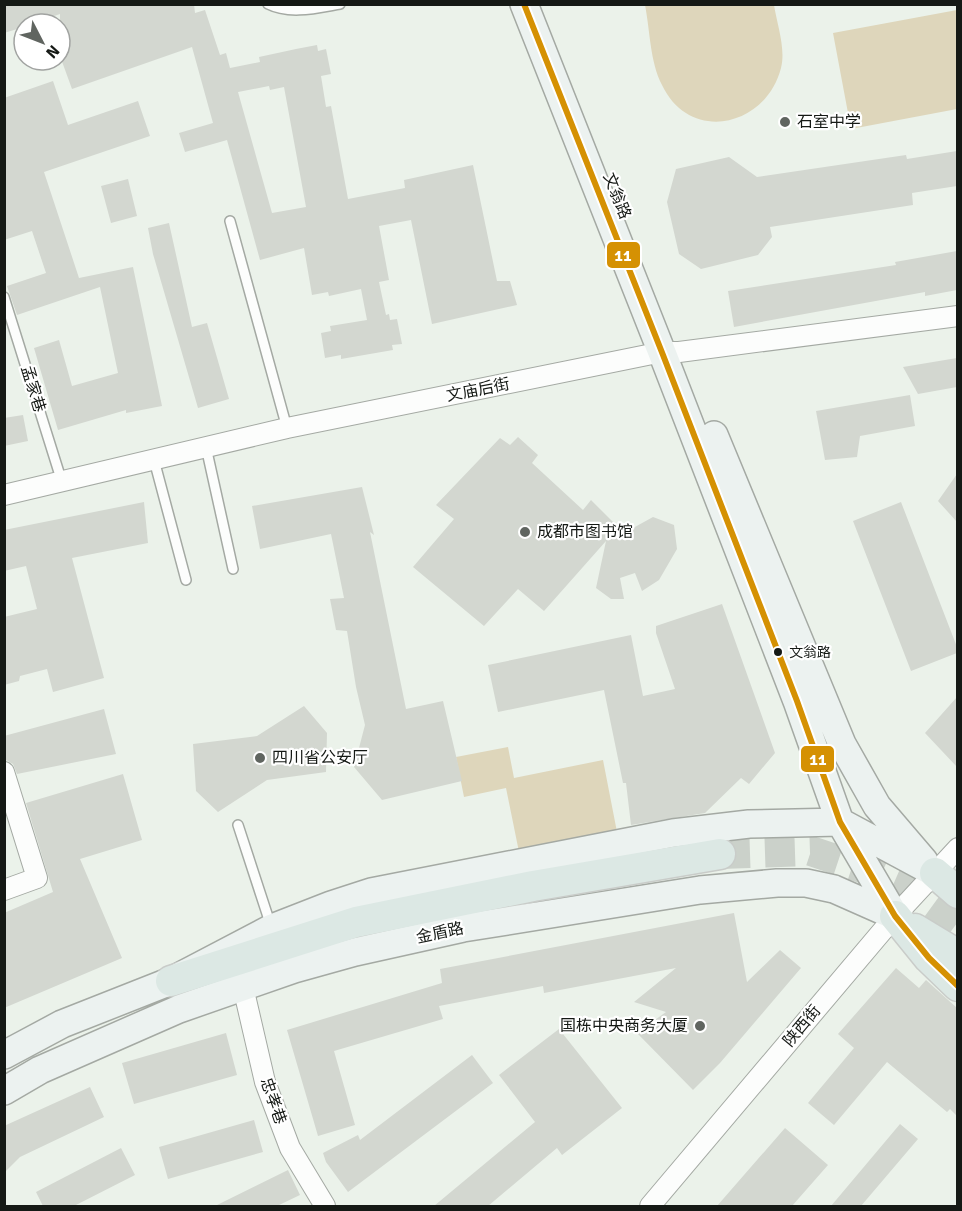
<svg xmlns="http://www.w3.org/2000/svg" width="962" height="1211" font-family="Signika,'Noto Sans SC',sans-serif">
<style>
.green{fill:#ded6bb}
.building{fill:#d3d7d0;fill-rule:evenodd}
.lines{fill:none;stroke-linecap:round;stroke-linejoin:round}
.primary-tunnel{stroke:#cbd1ca;stroke-width:30;stroke-dasharray:30 15;stroke-linecap:butt}
.lane-casing{stroke:#a4a9a3;stroke-width:12}
.street-casing{stroke:#a4a9a3;stroke-width:22}
.secondary-casing{stroke:#a4a9a3;stroke-width:30}
.primary-casing{stroke:#c9ccc9;stroke-width:33}
.lane{stroke:#fcfdfc;stroke-width:9}
.street{stroke:#fcfdfc;stroke-width:20}
.secondary{stroke:#ecf2f0;stroke-width:27}
.primary{stroke:#dce8e4;stroke-width:30}
.bus-1-casing{stroke:#fff;stroke-width:10}
.bus-1{stroke:#d59103;stroke-width:6}
.poi-dot{fill:#606560;stroke:#fff;stroke-width:2}
.bus-dot{fill:#151915;stroke:#fff;stroke-width:2}
.labels{text-anchor:middle;dominant-baseline:central;stroke-width:4.5;stroke-linejoin:round;paint-order:stroke}
.bus-label{font-size:14px;fill:#151915;stroke:#fff;text-anchor:start}
.poi-label{font-size:16px;fill:#151915;stroke:#fff;text-anchor:start}
.street-label{font-size:16px;fill:#151915;stroke:#fff}
.line-badge{stroke:#fff;stroke-width:2}
.badge-label{font-size:16px;text-anchor:middle;font-weight:bold;fill:#fff}
</style>
<rect width="100%" height="100%" fill="#ebf2ea"/>
<path class="green" d="M645,5h129c3,19 12,44 7,63 -15,59 -91,76 -119,17 -12,-23 -12,-55 -17,-80z
M957,10v99l-106,20 -18,-96z
M508,747l6,31 89,-18 14,72 -98,20 -13,-64 -42,9 -8,-40z"/>
<path class="building" d="M4,4h190l1,9 10,-3 15,45 6,-2 4,15 30,-6 -1,-5 37,-8 21,-4 1,6 8,-2 5,25 -10,2 5,31 5,-1 17,93 57,-11 -1,-8 69,-15 24,116h13l7,24 -85,19 -21,-104 -32,6 10,54 -10,2 7,33 3,-1 1,6 7,-1 5,25 -10,1 1,5 -52,9v-4l-16,3 -4,-25 10,-2 -1,-5 37,-6 -6,-31 -32,7 -1,-4 -16,3 -8,-47 -44,12 -33,-120 -42,12 -6,-19 34,-10 -21,-76 -120,42 -12,-33v-42l-29,10h-7v3l-20,6zM269,86l1,4 14,-3 22,120 -34,6 -34,-121z
M53,81l15,44 70,-24 12,35 -106,36 35,106 54,-11 29,139 -36,7v-3l-68,20 -24,-82 25,-8 13,46 46,-13 -18,-86 -83,28 -10,-29 39,-13 -14,-42 -28,9v-142z
M957,151v35l-45,7 1,12 -143,22 2,10 -14,18 -57,14 -22,-15 -12,-52 9,-33 53,-12 28,20 149,-22 1,4z
M128,179l9,37 -26,7 -10,-37z
M169,223l23,104 15,-4 22,76 -31,9 -45,-154 -5,-26z
M957,251v39l-32,6v-4l-191,35 -6,-36 168,-26 -1,-3z
M957,358v29l-39,7 -15,-27z
M910,395l5,31 -55,10 -3,21 -32,3 -9,-49z
M23,415l5,26 -24,5v-28z
M518,437l20,18 -6,8 51,47 8,-10 33,33 29,-16 21,8 3,24 -18,31 -17,11 -7,-18 -15,5 4,21h-13l-15,-11 10,-47 -62,70 -26,-22 -34,37 -71,-59 41,-48 -18,-14 64,-67 10,7z
M957,474v48l-19,-21z
M362,487l12,48 -4,-3 36,177 37,-8 19,80 -80,19 -28,-33 11,-42 -9,-38 -9,-56 -11,-1 -6,-31 14,-1 -13,-64 -71,15 -8,-43z
M144,502l4,41 -76,15 32,120 -51,14 -6,-23 -27,7 -1,5 -15,4v-68l33,-8 -11,-43 -22,5v-41z
M901,502l56,145v6l-46,18 -58,-150z
M722,604l53,149 -26,31 -8,-6 -36,35 -74,12 -5,-42h-3l-19,-93 -106,22 -10,-47 143,-30 12,61 32,-7 -19,-56v-7z
M957,697v70l-32,-34z
M304,706l23,27 -1,39 -59,8 -49,32 -22,-21 -3,-47 64,-8z
M104,709l12,45 -99,20 -4,-10 -7,-4 -2,-24z
M123,774l19,66 -62,19 42,99 -118,50v-95l49,-21 -27,-89z
M734,913l13,69 33,-32 21,18 -81,95 -27,27 -56,-57 29,-21 -32,-10 42,-34 -132,25 -1,-7 -104,20 4,13 -109,32 21,74 -37,11 -31,-106 155,-47 -2,-14z
M896,968l23,20 7,-8 31,28v108l-7,-7 -3,3 -60,-50 -53,63 -26,-22 46,-55 -16,-14z
M559,1029l63,79 -60,47 -5,-7 -69,58h-54l101,-84 -36,-47z
M226,1033l11,42 -103,29 -12,-41z
M472,1055l21,28 -145,109 -22,-30 -3,-9 35,-18 2,5z
M90,1087l14,30 -84,40 -16,16v-47z
M254,1120l9,32 -95,27 -9,-32z
M900,1124l18,15 -57,67h-30z
M785,1128l43,37 -36,41h-75z
M121,1148l14,27 -61,31h-31l-7,-14z
M288,1170l12,25 -23,11h-62z"/>
<g class="lines">
<path class="primary-tunnel" d="M720,854l91,-3 54,18 34,15 59,43"/>
<g class="lane-casing">
<path id="lane" d="M268,4c22,11 49,4 72,0
M230,221l57,207
M4,297l58,185
M206,447l27,122
M154,460l32,120
M238,825l33,101"/>
</g>
<g class="street-casing">
<path id="street" d="M4,495l283,-67 375,-76h17l279,-36
M4,772l33,106 -33,12
M243,987l22,95 25,66 35,58
M650,1206l245,-290 63,-68"/>
</g>
<g class="secondary-casing">
<path id="secondary" d="M524,4l139,351 134,346 43,121 55,94
M714,435l128,309 35,62 47,55
M4,1055l58,-31 109,-43 101,-53 59,-23 40,-13 302,-59 76,-9 91,-2 95,51
M4,1091l36,-21 139,-61 115,-40 61,-17 108,-24 237,-38 77,-7h29l28,6 61,27"/>
</g>
<g class="primary-casing">
<path id="primary" d="M935,873l23,20
M895,916l34,42 29,28
M915,929l43,26
M171,981l185,-59 177,-36 187,-32"/>
</g>
<use href="#lane" class="lane"/>
<use href="#street" class="street"/>
<use href="#secondary" class="secondary"/>
<use href="#primary" class="primary"/>
<g class="bus-1-casing">
<path id="bus-1" d="M524,4l139,351 134,346 43,121 55,94 34,42 29,28"/>
</g>
<use href="#bus-1" class="bus-1"/>
</g>
<g class="poi-dot">
<circle cx="785" cy="122" r="6"/>
<circle cx="525" cy="532" r="6"/>
<circle cx="260" cy="758" r="6"/>
<circle cx="700" cy="1026" r="6"/>
</g>
<circle class="bus-dot" cx="778" cy="652" r="5"/>
<g class="labels">
<g class="bus-label">
<text x="789" y="652">文翁路</text>
</g>
<g class="poi-label">
<text x="797" y="122">石室中学</text>
<text x="537" y="532">成都市图书馆</text>
<text x="272" y="758">四川省公安厅</text>
<text x="688" y="1026" text-anchor="end">国栋中央商务大厦</text>
</g>
<g class="street-label">
<text transform="translate(617 196) rotate(68)">文翁路</text>
<text transform="translate(33 389) rotate(73)">孟家巷</text>
<text transform="translate(478 390) rotate(-11)">文庙后街</text>
<text transform="translate(440 933) rotate(-12)">金盾路</text>
<text transform="translate(802 1026) rotate(-50)">陕西街</text>
<text transform="translate(273 1101) rotate(71)">忠孝巷</text>
</g>
</g>
<g class="line-badge">
<rect x="606" y="241" width="35" height="28" rx="6" fill="#d59103"/>
<rect x="800" y="745" width="35" height="28" rx="6" fill="#d59103"/>
</g>
<g class="badge-label">
<text x="623" y="261">11</text>
<text x="818" y="765">11</text>
</g>
<rect width="962" height="1211" fill="none" stroke="#151915" stroke-width="12"/>
<g transform="translate(42 42) rotate(132)"><circle r="28" fill="#ffffff" stroke="#a1a3a1" stroke-width="1.5"/>
<path d="M0-4.5L10 22L0 15L-10 22Z" fill="#606560"/>
<text y="-9" font-size="16" font-weight="bold" text-anchor="middle" fill="#151915">N</text>
</g>
</svg>
